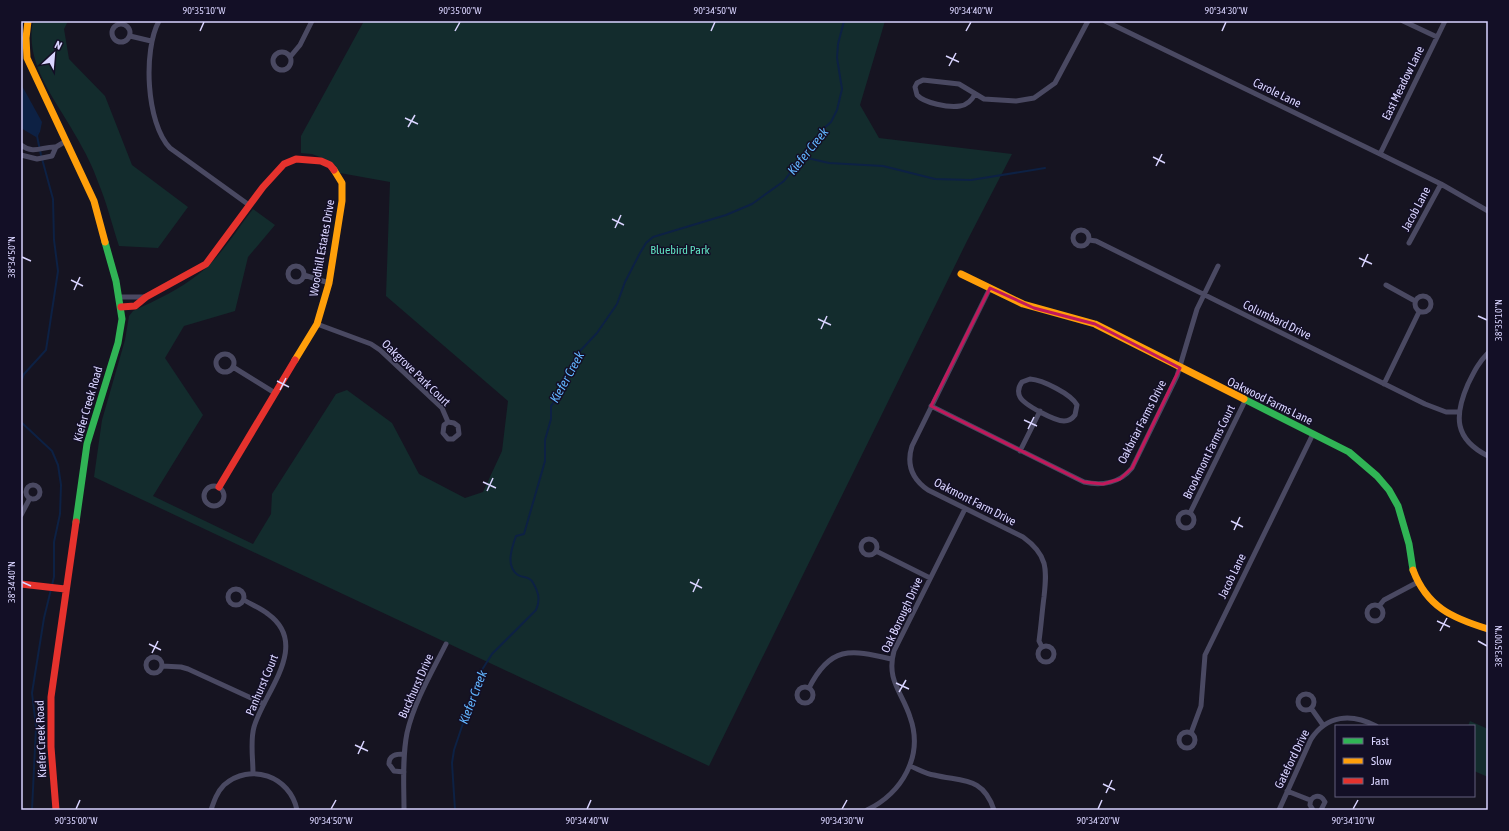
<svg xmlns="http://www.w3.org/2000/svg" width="1509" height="831" font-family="'Asap Condensed',sans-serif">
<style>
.green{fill:#132c2d}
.water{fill:#0d2144}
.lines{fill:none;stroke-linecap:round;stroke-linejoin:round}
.stream{stroke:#0d2144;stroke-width:2}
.street{stroke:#4a4962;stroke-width:5}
.fast{stroke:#30b455;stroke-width:7}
.slow{stroke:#ff9f0a;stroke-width:7}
.jam{stroke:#e5322d;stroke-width:7}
.marked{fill:none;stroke:#c2185b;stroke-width:3;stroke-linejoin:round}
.ticks{fill:none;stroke:#d9d4ff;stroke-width:1.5}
.labels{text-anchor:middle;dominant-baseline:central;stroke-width:3;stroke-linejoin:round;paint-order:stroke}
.street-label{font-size:12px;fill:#d9d4ff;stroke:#130f26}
.park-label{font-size:12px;fill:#5fe0c0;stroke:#130f26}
.water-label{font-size:13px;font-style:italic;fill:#62b6ff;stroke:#130f26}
.neatline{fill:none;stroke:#d9d4ff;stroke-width:1.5}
.ticks-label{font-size:10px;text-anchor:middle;fill:#d9d4ff}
</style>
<rect width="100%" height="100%" fill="#161421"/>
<path class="green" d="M33,21h35l-4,8 5,30 36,37 27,69 56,42 -30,41 -39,-2c-7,-21 -12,-43 -21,-64 -5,-15 -13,-30 -21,-44 -20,-37 -53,-73 -44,-117z
M364,21h521l-25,84 19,33 133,16 -45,87 -258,525 -615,-289 8,-57 23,-80 4,-24 4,-5c24,-11 47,-22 67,-38 20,-15 37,-44 53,-64l22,16 -27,32 -13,54 -51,15 -19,32 38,57 -50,81 100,48 18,-30 1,-20 64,-100 11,-4 45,33 27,51 46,24 18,-6 19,-41 6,-50 -122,-105 4,-114 -50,-9 -15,-14 -13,-5 -11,-1v-17z
M1470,721l18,8v48l-14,-6v-45h-6z"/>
<path class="water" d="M21,84l21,38 -2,10 -4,5 -15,-9z"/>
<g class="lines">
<path class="stream" d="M803,157l26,6 54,3 52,13 36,1 74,-12
M21,382l3,-8 22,-24 12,-79 -4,-31 -1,-41 -12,-44 -4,-19 1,-3
M21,422l31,29 6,14 3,20 -1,29 -6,28v35l-10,41 -12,75 4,34 -4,83
M455,810l-3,-47 2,-13 26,-77 12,-19 44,-44c5,-11 2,-19 -4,-29 -4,-5 -9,-3 -14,-6 -13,-8 -6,-28 -2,-39l8,-2 21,-73v-21l6,-21v-13l10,-12 12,-32 7,-11 17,-18 20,-29 8,-22 15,-29 6,-10 7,-6 73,-22 26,-11 32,-23 38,-51 9,-8 6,-12 5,-21 -5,-31 1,-14 6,-23"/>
<path class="street" d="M159,21c-16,29 -13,102 11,127l79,57
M1105,21l275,133 61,30 47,27
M1403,21l34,16
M112 33a9 9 0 1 1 18 0a9 9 0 1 1-18 0Z
M130,36l21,5
M273 61a9 9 0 1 1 18 0a9 9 0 1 1-18 0Z
M290,57l10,-12 12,-24
M975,94c-3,6 -8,11 -15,12 -11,2 -36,-3 -43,-11l-2,-8 2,-4 6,-3 36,4 25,15 32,2 18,-3 21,-15 33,-62
M21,145c13,10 22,1 35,2
M1380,154l65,-133
M21,155l16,4 15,-3 4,-9 10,-6
M1073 238a8 8 0 1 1 16 0a8 8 0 1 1-16 0Z
M1089,240l7,1 329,163 21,8h12
M1409,243l32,-59
M288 274a8 8 0 1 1 16 0a8 8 0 1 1-16 0Z
M304,275l25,8
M1386,285l29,16
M990,288l-78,158c-6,19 0,33 16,44l95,47c25,18 24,32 21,60 -2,15 -3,30 -5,44l3,6
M1415 304a8 8 0 1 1 16 0a8 8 0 1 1-16 0Z
M119,297h27
M317,324l54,20 9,6 62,58 6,14 6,1 4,3 1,8 -6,5h-5l-5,-6 1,-8 4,-3
M1488,353c-10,10 -14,19 -20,31 -14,32 -14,55 20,72
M216 363a9 9 0 1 1 18 0a9 9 0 1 1-18 0Z
M233,367l42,26
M1030,379c13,1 41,15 47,26l-2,10c-3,4 -6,6 -11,6 -9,0 -40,-16 -44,-24 -3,-6 -1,-11 2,-15z
M1384,384l35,-72
M931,406l153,76c18,4 36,1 48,-14l45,-92 20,-67 21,-43
M1020,451l20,-40
M26 492a7 7 0 1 1 14 0a7 7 0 1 1-14 0Z
M204 496a10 10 0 1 1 20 0a10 10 0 1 1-20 0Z
M1178 520a8 8 0 1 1 16 0a8 8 0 1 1-16 0Z
M1190,513l55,-112
M21,515l9,-17
M861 547a8 8 0 1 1 16 0a8 8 0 1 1-16 0Z
M876,551l54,27
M228 597a8 8 0 1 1 16 0a8 8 0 1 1-16 0Z
M244,600c8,5 17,8 24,14 43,31 -4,78 -14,113 -4,14 -1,31 -1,46
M1367 613a8 8 0 1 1 16 0a8 8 0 1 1-16 0Z
M1379,606l5,-6 34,-18
M1038 654a8 8 0 1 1 16 0a8 8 0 1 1-16 0Z
M146 665a8 8 0 1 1 16 0a8 8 0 1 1-16 0Z
M162,666l19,1 7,2 76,35
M797 695a8 8 0 1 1 16 0a8 8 0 1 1-16 0Z
M809,688c21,-42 41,-39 82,-29
M1298 702a8 8 0 1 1 16 0a8 8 0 1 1-16 0Z
M1311,708l12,17
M1179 740a8 8 0 1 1 16 0a8 8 0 1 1-16 0Z
M1191,733l10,-27 4,-51 108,-221
M910,766c8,3 16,8 24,9 28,7 49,1 60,35
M404,772l-10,-1 -5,-7c0,-9 7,-10 15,-10
M1287,791l23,9
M211,810c3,-9 6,-18 13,-25 26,-23 66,-9 73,25
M404,810c0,-25 -2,-52 3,-77 7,-31 25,-61 39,-89
M867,810c35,-17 57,-54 43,-93 -8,-25 -24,-37 -16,-66l71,-142
M1279,810l32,-71c16,-24 40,-26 65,-13
M1313,810l-3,-5c0,-10 11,-12 15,-3l-4,8"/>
<path class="fast" d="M1244,399l105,53 28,24 12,14 9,16 11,38 4,26
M76,522l11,-78 31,-101 4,-24 -6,-38 -11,-39"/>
<path class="slow" d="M28,21l-2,17 1,20 67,143 11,41
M961,274l62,30 72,20 149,75
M295,360l22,-36 12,-41 13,-82v-18l-8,-13
M1413,570c14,37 39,48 75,59"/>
<path class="jam" d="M121,307l14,-1 11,-9 60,-33 57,-77 21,-23 12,-5 25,2 9,4 4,5
M219,487l76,-127
M21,584l44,5
M56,810l-5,-63v-50l25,-175"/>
</g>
<path class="marked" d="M990,288l44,20 61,16 85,44 -48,100 -12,11 -17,5 -19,-2 -153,-76z"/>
<path class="ticks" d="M200,31l4,-9M455,31l5,-9M711,31l4,-9M966,31l5,-9M1222,31l4,-9M946,56l13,6M949,66l7,-13M405,118l13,6M408,127l7,-12M1153,157l12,6M1156,166l6,-12M612,219l12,6M615,228l6,-13M22,257l9,4M1359,258l13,6M1362,267l6,-13M71,280l12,6M74,290l6,-13M1478,316l9,4M818,319l13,6M821,329l6,-13M277,381l12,6M280,390l6,-12M1024,420l13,6M1028,429l6,-12M483,482l13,6M487,491l6,-13M1231,521l12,6M1234,530l6,-13M22,582l9,4M690,582l12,6M693,592l6,-13M1437,621l13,6M1440,631l7,-13M1478,641l9,5M149,644l12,6M152,653l6,-12M896,683l13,6M899,692l7,-12M355,745l13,6M358,754l6,-13M1103,784l12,6M1106,793l6,-13M76,809l4,-9M331,809l5,-9M587,809l4,-9M842,809l5,-9M1098,809l4,-9M1353,809l5,-9"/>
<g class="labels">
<g class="street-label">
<text transform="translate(1403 83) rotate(-64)">East Meadow Lane</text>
<text transform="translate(1277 93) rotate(26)">Carole Lane</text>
<text transform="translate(1416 209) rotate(-62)">Jacob Lane</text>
<text transform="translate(322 248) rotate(-80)">Woodhill Estates Drive</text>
<text transform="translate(1277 320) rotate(26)">Columbard Drive</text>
<text transform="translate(416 373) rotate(44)">Oakgrove Park Court</text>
<text transform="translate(1270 401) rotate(26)">Oakwood Farms Lane</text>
<text transform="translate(88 404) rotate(-74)">Kiefer Creek Road</text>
<text transform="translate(1142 422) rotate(-63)">Oakbriar Farms Drive</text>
<text transform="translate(1209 452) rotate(-64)">Brookmont Farms Court</text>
<text transform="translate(975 502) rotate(27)">Oakmont Farm Drive</text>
<text transform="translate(1232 576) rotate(-64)">Jacob Lane</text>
<text transform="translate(902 615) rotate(-65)">Oak Borough Drive</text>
<text transform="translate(262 685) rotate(-67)">Panhurst Court</text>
<text transform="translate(416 686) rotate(-66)">Buckhurst Drive</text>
<text transform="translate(41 739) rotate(-92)">Kiefer Creek Road</text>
<text transform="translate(1292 759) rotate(-64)">Gateford Drive</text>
</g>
<g class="park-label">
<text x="680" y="250">Bluebird Park</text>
</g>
<g class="water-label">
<text transform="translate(808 151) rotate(-51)">Kiefer Creek</text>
<text transform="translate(567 377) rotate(-61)">Kiefer Creek</text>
<text transform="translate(473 697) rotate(-69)">Kiefer Creek</text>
</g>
</g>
<rect width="1509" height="831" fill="none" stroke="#130f26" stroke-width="44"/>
<rect x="1335" y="725" width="140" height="72" fill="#130f26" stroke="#625e7d"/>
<rect x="1343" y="738" width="20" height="6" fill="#30b455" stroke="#625e7d"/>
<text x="1371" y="745" font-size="12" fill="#d9d4ff">Fast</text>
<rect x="1343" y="758" width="20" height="6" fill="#ff9f0a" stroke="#625e7d"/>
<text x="1371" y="765" font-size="12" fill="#d9d4ff">Slow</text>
<rect x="1343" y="778" width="20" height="6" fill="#e5322d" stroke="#625e7d"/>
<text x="1371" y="785" font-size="12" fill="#d9d4ff">Jam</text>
<g transform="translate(54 54) rotate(26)" stroke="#130f26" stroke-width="3" paint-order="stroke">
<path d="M0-3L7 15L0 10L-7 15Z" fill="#d9d4ff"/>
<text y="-6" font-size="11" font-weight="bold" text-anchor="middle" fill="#d9d4ff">N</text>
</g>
<rect x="22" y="22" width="1465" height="787" class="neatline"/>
<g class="ticks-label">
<text x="204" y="14">90°35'10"W</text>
<text x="460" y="14">90°35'00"W</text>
<text x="715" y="14">90°34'50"W</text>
<text x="971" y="14">90°34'40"W</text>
<text x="1226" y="14">90°34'30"W</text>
<text transform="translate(11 257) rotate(-90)" y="4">38°34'50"N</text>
<text transform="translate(1498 320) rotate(-90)" y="4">38°35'10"N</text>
<text transform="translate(11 582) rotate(-90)" y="4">38°34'40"N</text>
<text transform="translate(1498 646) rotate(-90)" y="4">38°35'00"N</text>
<text x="76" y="824">90°35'00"W</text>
<text x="331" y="824">90°34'50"W</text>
<text x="587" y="824">90°34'40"W</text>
<text x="842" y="824">90°34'30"W</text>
<text x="1098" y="824">90°34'20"W</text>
<text x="1353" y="824">90°34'10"W</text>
</g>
</svg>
